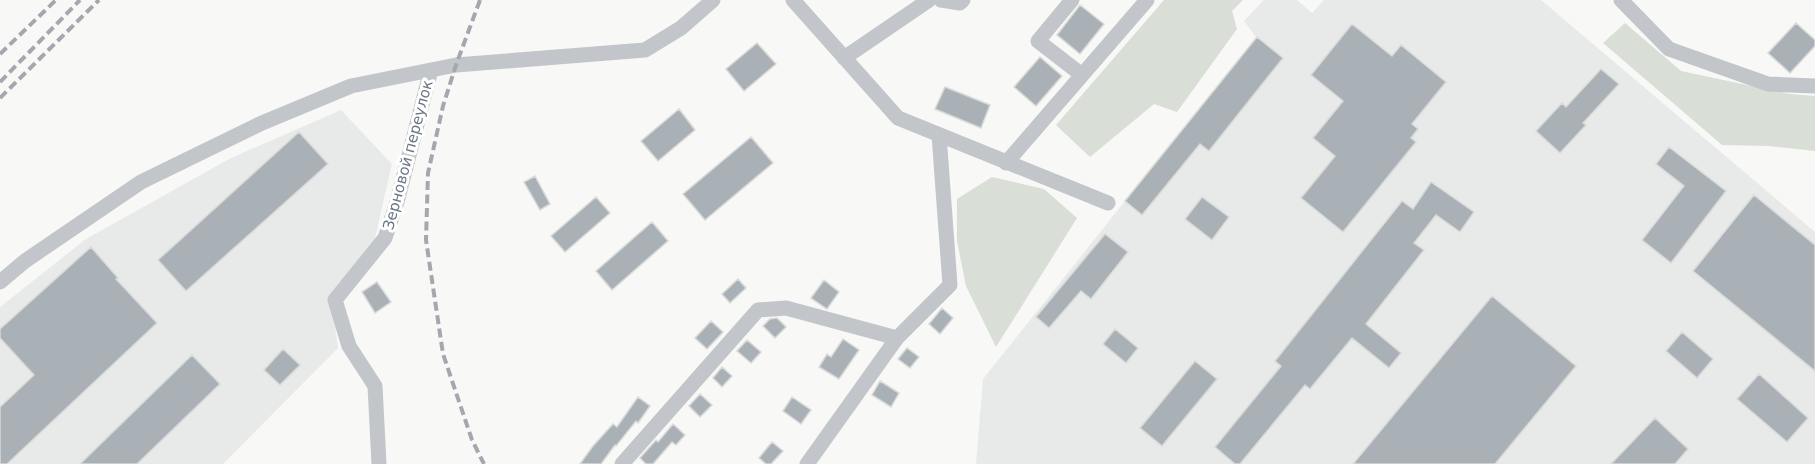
<svg xmlns="http://www.w3.org/2000/svg" width="1815" height="464" font-family="'DejaVu Sans',sans-serif">
<style>
.built{fill:#e8eae9}
.green{fill:#d9ded7}
.building{fill:#a9b0b6;stroke:#d9dad8;stroke-width:1.5}
.lines{fill:none;stroke-linecap:round;stroke-linejoin:round}
.minor{stroke:#c2c5c9;stroke-width:15}
.rail{stroke:#a4a8ae;stroke-width:4;stroke-dasharray:9 4.5;stroke-linecap:butt}
.labels{text-anchor:middle;dominant-baseline:central;stroke-width:6;stroke-linejoin:round;paint-order:stroke}
.street-label{font-size:15px;fill:#6a7684;stroke:#fff}
</style>
<rect width="100%" height="100%" fill="#f8f8f6"/>
<path class="built" d="M1264,0h33l15,13 12,-13h217l274,232v232h-839l7,-85 273,-342 -12,-16z
M341,110l51,54 -17,74 -44,59 7,51 -115,116h-223v-157l86,-68 145,-81z"/>
<path class="green" d="M1164,0h79l-11,11 5,18 -60,83 -23,-8 -64,53 -34,-32z
M1625,23l56,48 109,23 25,2v55l-46,-5 -47,-1 -119,-102z
M992,177l52,12 33,29 -81,129 -30,-61 -9,-45v-42z"/>
<path class="building" d="M1080,5l24,19 -24,30 -23,-19z
M1796,23l19,17v6l-25,27 -22,-20z
M1352,24l40,32 9,-11 45,37 -34,42 6,5 -7,9 5,4 -73,90 -42,-34 34,-42 -22,-18 30,-37 -32,-26z
M1257,37l26,21 -74,93 -9,-7 -58,71 -17,-14z
M757,43l19,21 -32,27 -18,-22z
M1040,57l22,19 -26,30 -22,-19z
M1601,69l18,15 -36,39 3,2 -26,28 -24,-22 26,-28 4,4z
M945,87l45,18 -9,23 -46,-19z
M679,109l16,21 -37,31 -17,-20z
M299,132l29,32 -142,127 -28,-31z
M751,137l22,26 -68,57 -22,-26z
M1669,147l57,44 -55,72 -29,-23 42,-54 -28,-22z
M535,176l15,28 -10,6 -16,-28z
M1431,182l43,30 -14,20 -24,-17 -22,28 10,7 -58,74 35,29 -12,15 -37,-30 -42,51 -5,-4 -65,79h-5l-20,-17 66,-81 -6,-5 127,-160 11,8z
M1754,195l61,50v126l-122,-100z
M596,197l14,16 -45,39 -14,-16z
M1202,197l27,20 -17,23 -27,-21z
M652,222l16,19 -56,49 -16,-19z
M1105,234l23,18 -37,47 -10,-8 -32,37 -13,-11z
M91,247l27,31 -2,1 41,44 -150,141h-7v-57l34,-32 -34,-37v-9z
M738,279l8,9 -16,15 -8,-9z
M824,280l15,12 -12,17 -16,-11z
M377,282l14,20 -16,11 -13,-21z
M1492,296l84,70 -81,98h-142z
M942,308l11,10 -13,16 -11,-10z
M777,318l9,9 -11,11 -12,-12 7,-7z
M711,321l12,11 -16,17 -12,-11z
M1115,329l23,19 -12,15 -23,-19z
M1682,332l31,27 -16,19 -31,-27z
M843,339l16,11 -20,29 -20,-12 8,-13 4,3z
M747,340l14,12 -10,11 -14,-12z
M907,348l12,9 -9,11 -12,-9z
M283,349l17,16 -20,20 -16,-15z
M192,355l28,29 -83,80h-57z
M1195,361l22,18 -55,67 -22,-18z
M722,367l10,9 -10,11 -9,-9z
M1759,374l49,44 -21,24 -50,-43z
M880,381l19,12 -8,14 -19,-12z
M700,394l12,11 -12,12 -11,-11z
M638,397l12,9 -12,17 -2,-2 -20,25 -1,-1 -14,19h-21l13,-18 20,-22 4,3z
M792,397l19,13 -10,14 -18,-13z
M1655,418l33,31 -13,15h-64z
M673,424l12,11 -9,10 -4,-3 -19,22h-7l-6,-6 16,-18 2,2z
M772,442l11,9 -12,13h-5l-7,-6z"/>
<g class="lines">
<path class="minor" d="M793,0l105,118 210,85
M941,0l19,3 3,-3
M1072,0l-34,41 44,34
M1621,0l48,49 99,35 47,2
M844,58l85,-58
M1006,163l141,-163
M0,282l25,-21 116,-79 121,-59 89,-37 105,-21 189,-15 36,-22 32,-28
M379,464l-4,-78 -26,-40 -14,-46 50,-62 12,-36 34,-132
M622,464l136,-154 28,-2 111,30
M807,464l90,-126 53,-53 -11,-150"/>
<path class="rail" d="M480,0l-24,65 -13,41 -15,67 -2,67 17,114 29,86 12,24
M0,54l56,-54
M0,82l80,-82
M0,98l99,-98"/>
</g>
<g class="labels">
<g class="street-label">
<text transform="translate(408 155) rotate(-75)">Зерновой переулок</text>
</g>
</g>
</svg>
